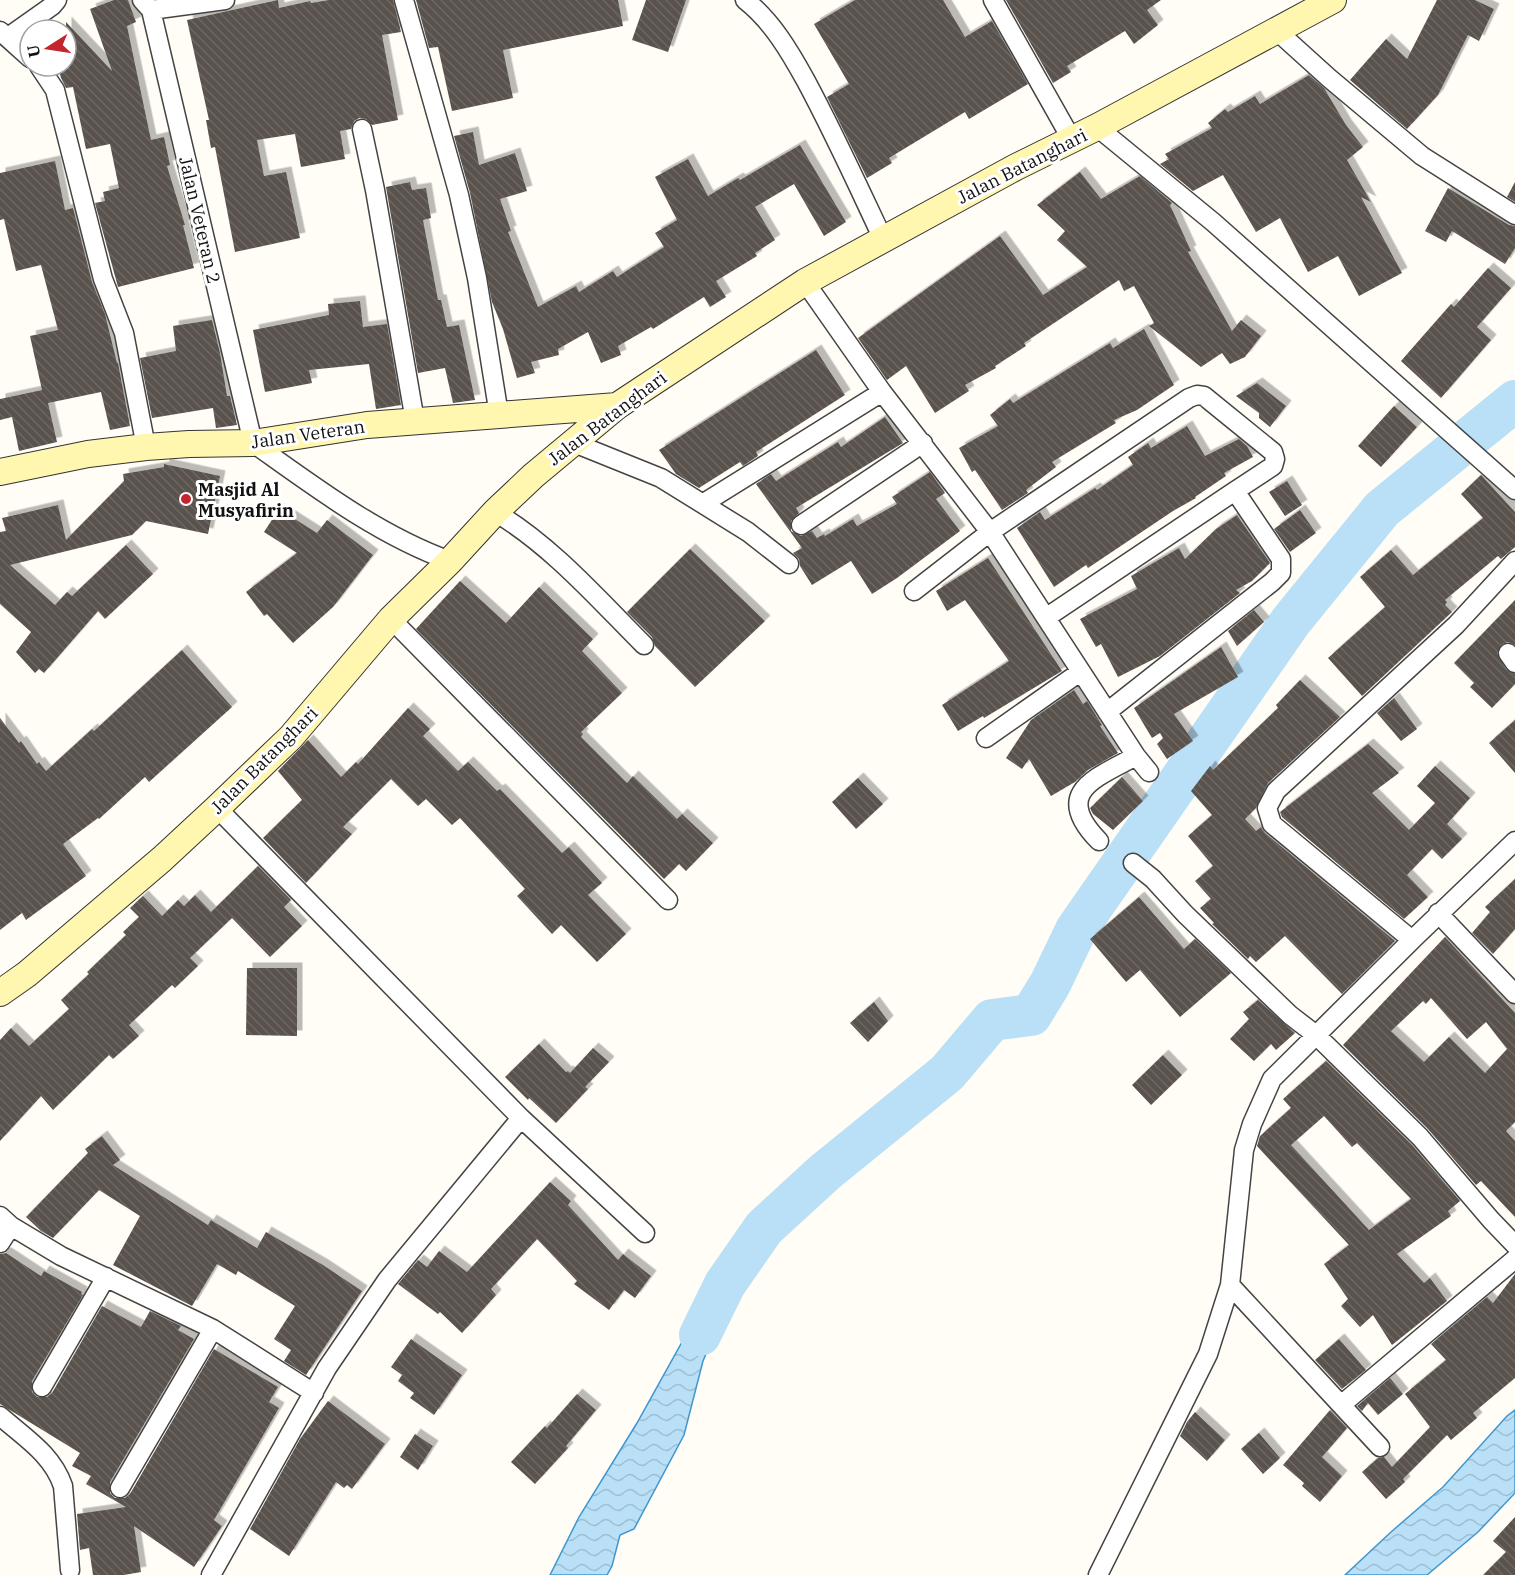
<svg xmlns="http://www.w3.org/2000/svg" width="1515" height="1575" font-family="'IBM Plex Serif',serif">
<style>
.water{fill:url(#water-waves);stroke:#3f96cf;stroke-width:1.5}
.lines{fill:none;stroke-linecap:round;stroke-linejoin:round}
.river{stroke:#b9e0f7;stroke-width:42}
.building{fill:url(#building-back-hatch);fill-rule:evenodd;filter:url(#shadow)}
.street-casing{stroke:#444;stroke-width:21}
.secondary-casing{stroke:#333;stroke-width:28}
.street{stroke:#fff;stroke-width:18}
.secondary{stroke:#fff6b0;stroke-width:26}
.poi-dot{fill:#c4262e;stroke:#fff;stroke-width:2}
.labels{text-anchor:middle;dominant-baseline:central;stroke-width:6;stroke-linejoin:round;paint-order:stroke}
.street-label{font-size:18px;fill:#111;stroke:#fff}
.poi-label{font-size:18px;font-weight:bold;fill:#111;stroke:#fff;text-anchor:start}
</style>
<defs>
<pattern id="water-waves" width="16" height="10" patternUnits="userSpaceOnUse" patternTransform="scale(1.5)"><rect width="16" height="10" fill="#b9e0f7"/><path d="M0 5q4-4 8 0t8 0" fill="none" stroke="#9ebfd3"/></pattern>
<pattern id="building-back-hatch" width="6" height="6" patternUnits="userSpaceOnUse" patternTransform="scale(1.5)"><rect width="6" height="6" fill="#5a524d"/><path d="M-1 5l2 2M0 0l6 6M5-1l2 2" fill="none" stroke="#6d6662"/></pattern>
<filter id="shadow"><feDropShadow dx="5.5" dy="-5.5" stdDeviation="0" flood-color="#0004"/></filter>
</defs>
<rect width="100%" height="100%" fill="#fffdf5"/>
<path class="water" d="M725,1284l7,20 -15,24 -14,33 -19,74 -50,94 -14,6 -8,31 -5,9h-57l29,-58 58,-94 75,-135z
M1515,1410v83l-37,39 -51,43h-82l46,-43 52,-45 64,-71z"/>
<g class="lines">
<path class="river" d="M700,1335l25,-51 39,-56 61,-56 122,-99 45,-53 39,-5 19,-31 26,-54 215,-309 91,-112 133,-108"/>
</g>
<path class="building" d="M114,0h14l8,22 -9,4 24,114 13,-3 6,28 -3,1 18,59h-2l11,43 -76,19 -23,-84 10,-2 -2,-9 16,-4 -9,-44 -24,5 -13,-62 -7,1 -5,-10 -3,-12h8v-44l46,49 -22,-62z
M278,0l1,8 31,-7 1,2 18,-3h64l8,32 -19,3 16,85 -26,5 -6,-6 -7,-1 -5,3 -3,8 -11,2 5,28 -44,8 -6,-33 -38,6 7,36 22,-4 14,66 -65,14 -20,-105 -4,1 -5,-28h3l-22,-100z
M416,0h202l5,26 -120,24 10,48 -61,13 -14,-64 -9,1z
M646,0h40l-18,52 -36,-12z
M855,0h88l22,37 27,-16 36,63 -59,35 -4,-7 -76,46 3,5 -25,15 -40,-81 22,-13 -35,-60z
M1006,0h155l-14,10 11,15 -24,19 -9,-13 -58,35 4,6 -18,11z
M1437,0h38l19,9 -15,32 -11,-6 -30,60 -31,34 -57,-49 36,-41 21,20z
M1309,75l15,13 22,37 17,22 -16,13 24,42 -10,-5 41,76 -43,23 -21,-40 -30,16 -28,-54 -24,14 -33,-57 -30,16 -33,-27 9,-5 -4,-5 47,-26 -4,-5 17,-14 3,3 27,-16 5,8z
M473,132l6,33 36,-12 12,38 -27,8 11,32 -3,1 30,75 38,-21 3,6 34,-21 4,6 47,-30 -9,-14 22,-13 -22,-43 33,-18 20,37 30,-18 2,2 60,-35 46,77 -22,14 -30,-52 -39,23 20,33 -20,13 2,3 -41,25 10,16 -16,10 -6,-10 -51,32 -2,-2 -33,19 3,9 -20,8 -13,-31 -30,17 1,6 -28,7 4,11 -18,5 -14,-49 -11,-27 -22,-109 -16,-57z
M55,161l10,49 8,-2 19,74 13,32 12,49h1l12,63 -20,4 -9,-38 -53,11 9,39 -38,9 -7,-34 -12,3v-21l42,-9 -12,-54 28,-6 -17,-65 -25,6 -12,-52 -4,1v-47z
M1080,172l21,27 39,-23 32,27 -2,2 21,46 -3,1 44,79 9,-11 20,16 -16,21 -15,7 -8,-11 -21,14 -52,-41 5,-3 -20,-37 -10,5 -5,-11 -95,63 2,3 -31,20 1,2 -31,17 4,6 -34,22 -29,-47 -19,14 -29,-42 142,-102 43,59 44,-28 -30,-27 8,-9 -28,-26z
M410,182l2,8 14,-2 5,30 -8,2 15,80h3l6,27 12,-2 16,75 -22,3 -8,-35 -27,5 -32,-186z
M1515,182v20l-8,-5z
M1448,188l61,37 6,1v22l-10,16 -53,-33 -6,11 -21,-11z
M1488,268l23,20 -34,39 14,13 -50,58 -40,-37 50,-57 3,3z
M360,301l3,26 24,-3 14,81 -25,4 -7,-45 -60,6 3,13 -47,9 -12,-62 76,-15 -1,-11z
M212,320l8,33 7,43h3l7,29 -21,3 -3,-20 -61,10 -12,-60 36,-7 -3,-25z
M1144,329l30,56 -37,25 -23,10 2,3 -64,39 4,5 -30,23 2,3 -26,17 -27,-40 -3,2 -13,-24 39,-22 -8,-11 20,-16 3,4 97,-60 3,5z
M816,350l29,45 -89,57 2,4 -15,10 -3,-4 -41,26 -23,-14 -17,-24z
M1257,383l29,23 -16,21 -11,-9v-5l-23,-17z
M1394,406l23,21 -36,40 -23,-21z
M885,417l18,26 -107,65 3,5 -8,8v10l10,5 11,-5 5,7 7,-4 1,2 28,-17 4,7 40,-22 -5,-7 38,-25 15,21 -9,6 24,32 -63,47 -25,16 -21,-33 -39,24 -12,-19 -1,-7 -6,-6 9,-5 -46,-64 15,-10 5,7 62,-39 3,5z
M1187,426l18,30 34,-17 8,7 6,11 -29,16 2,3 -31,21 1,1 -23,13 -85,57 -2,-3 -32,22 -37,-59 23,-16 5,8 50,-32 2,2 36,-25 -5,-8 20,-14 3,5z
M164,464l56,12 -12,58 -62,-13 -14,14 -122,30 45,40 12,-13 5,4 54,-51 27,29 -48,45 -7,-8 -54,62 -5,-4 -4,4 -19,-21 15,-20 -31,-28v-72l6,-1 -4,-13 56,-13 8,35 58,-59 -1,-7 41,-7z
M1481,475l34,37v35l-14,12 -3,-3 -53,44 2,2 -2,3 7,7 -90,84 -34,-38 57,-51 -25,-30 31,-27 22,25 70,-57 -22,-24z
M1287,481l15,24 -17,11 -16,-24z
M279,509l38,24 10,-13 46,35 -40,52 -40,36 -26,-29 -3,2 -18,-24 51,-39 -33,-21z
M1300,510l16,23 -26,19 -16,-23z
M1237,515l33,48 -18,18 -16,9 4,3 -80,63 -42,21 -17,-33 -5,3 -16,-28 57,-30 -6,-13 48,-28 6,11 31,-30z
M690,549l75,72 -70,66 -40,-41 -3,-9 -25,-25z
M988,558l74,113 -78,47 -1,-2 -25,15 -16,-26 67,-44 -44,-61 -18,11 -11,-20z
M460,581l46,42 33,-36 54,52 -11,12 40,42 -41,39 2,2 -2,3 46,46 6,-7 44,43 5,-5 31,29 -27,28 -7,-7 -15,15 -248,-250z
M1515,600v45l-7,-3 -6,2 -5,9 9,16 9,5v10l-23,24 -22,-21 4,-4 -20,-20z
M1254,610l10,12 -27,24 -9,-15z
M1221,647l17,30 -64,37 19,27 -26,18 -10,-15 6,-6 -3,-5 -8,5 -18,-30z
M182,650l50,57 -83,75 -4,-5 -46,42 -1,-1 -35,26 23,32 -60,44 -4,-7 -22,17v-212l19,25 2,-2 16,23 2,-2 7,9 46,-42 2,2z
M1300,680l40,37 -72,66 -12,25 -11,11 11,12 5,-4 4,6 130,108 -53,53 -57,-58 -29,26 -6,-6 -2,3 -36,-35 2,-1 -14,-15 11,-9 -16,-18 18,-15 -25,-30 24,-21 -21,-24 19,-25 3,4 65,-62 -2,-3z
M1074,690l9,14 4,-3 15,24 -2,1 18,27 -30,17 -13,12 -24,14 -22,-37 -7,10 -16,-11 25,-38z
M1394,698l23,31 -16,12 -24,-28z
M408,708l22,21 -7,7 35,35 10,-9 29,29 3,-2 62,64 7,-6 33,36 -14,12 38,39 -29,28 -36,-37 -9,9 -35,-38 8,-7 -65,-71 -8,7 -26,-26 -8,7 -27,-27 -48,48 9,7 -46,49 -43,-45 39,-38 -24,-29 30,-31 33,37 15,-15 2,2z
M1515,720v53l-26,-30z
M1368,744l31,29 -27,20 37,37 26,-27 -18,-17 18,-20 35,32 -23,26 15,15 -20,20 -10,-10 -25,26 21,22 -24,22 -122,-102 -2,-5z
M1122,777l21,24 -30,29 -20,-16 -3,-6z
M858,778l25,26 -27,25 -24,-27z
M258,866l33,34 -7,7 18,19 -32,31 -38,-39 -42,40 8,8 -23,22 -3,-3 -43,40 10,11 -26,23 -4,-4 -56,55 -12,-14 -41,45v-101l11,-12 18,18 40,-37 -8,-9 28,-26 -2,-2 39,-37 -3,-3 16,-15 -9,-9 13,-12 19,20 16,-16 6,6 11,-11 16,17z
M1515,879v50l-22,25 -21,-21 18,-21 -5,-5z
M1139,897l45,52 11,-10 36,34 -51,44 -40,-47 -14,12 -36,-43z
M1445,937l70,76v109l-9,9 9,10v76l-34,-36 -5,4 -48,-56 -85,-84zM1431,998l36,41 19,-17 21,27 -22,24 -36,-36 -25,25 -33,-31 32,-30 3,3z
M247,968h50v68l-51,-1z
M1258,1000l37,33 -19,17 -5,-6 -17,17 -24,-22 19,-20 -6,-7z
M874,1002l14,19 -20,21 -18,-19z
M539,1044l27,28 2,-1 2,2 23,-25 16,14 -24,25 3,2 -32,34 -27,-25 -1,2 -23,-23z
M1163,1055l19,20 -31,30 -19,-20z
M1326,1061l86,84 48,56 -12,10 3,5 -54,38 27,29 6,-5 17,23 -55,44 -19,-30 -13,12 -19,-21 7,-7 -24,-35 25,-19 -92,-99 3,-10 31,-28 -8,-9zM1324,1116l28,31 5,-4 54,56 -42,31 -78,-85z
M102,1136l18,24 -7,5 95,60 3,-5 46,28 9,-16 57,33 39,26 -56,84 -22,-14 7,-11 -17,-11 21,-33 -57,-35 -2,4 -19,-11 -25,42 -79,-41 27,-49 -41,-26 -46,48 -12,-7 -15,-14 62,-64 -3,-4z
M550,1182l21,19 -3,4 50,55 5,-6 28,22 -16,22 -11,-8 -15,20 -35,-26 3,-3 -40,-42 -46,50 5,6 -34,38 -22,-21 -2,2 -40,-30 20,-24 9,7 12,-16 28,21z
M6,1253l35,23 3,-5 38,21 -1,2 2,1 -51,86v11l5,5h10l5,-4 50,-87 39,21 9,-16 31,15 -3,4 16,9 -84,143v11l5,5h10l5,-4 84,-145 64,38 -9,15 10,6 -65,112 8,6 -28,41 -60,-41 7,46 -17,3h-31l-4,-27 -9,2 -3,-36 49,-7 -40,-23 5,-8 -19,-10 8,-13 -80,-49v-150z
M1515,1274v104l-42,35 4,5 -26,22 -4,-5 -44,44 2,3 -19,17 -24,-27 16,-14 6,-1 8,10 38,-40 -25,-33 41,-34 -15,-16 56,-47 6,6z
M411,1339l51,36 -28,40 -24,-17 4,-5 -16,-12 4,-6 -11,-8z
M1339,1339l27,31 -24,19 -27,-29z
M1390,1378l13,16 -25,21 -10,-12 -6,8 -5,-5z
M577,1394l19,16 -30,36 2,2 -33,36 -24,-22 34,-36 2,2z
M328,1401l57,43 -33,45 -5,-4 -3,3 -8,-6 -47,74 -39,-27 50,-90z
M1330,1410l17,18 -25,29 20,19 -22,26 -18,-16 2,-3 -21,-18z
M1195,1412l30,28 -18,21 -27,-25 7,-14z
M1259,1433l21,25 -17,16 -22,-25z
M415,1434l18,12 -15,24 -18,-13z
M1515,1517v58h-32l23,-23 -13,-11z"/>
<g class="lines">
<g class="street-casing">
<path id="street" d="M142,0l9,10 102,433c62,44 125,92 197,118
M404,0l55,195 18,83 22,137
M745,0c27,21 45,52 61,81 28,52 52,105 77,158
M993,0l79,140
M151,10l74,-10
M0,31l30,27
M1277,31l52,47 93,78 93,59
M8,37l44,-31 5,-6
M39,66l16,24 48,189 21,54 22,114
M1097,127l116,95 302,268
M362,129l13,61 40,231
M805,282l77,110 108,140 146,224 13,16
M574,443l87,35 87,54 41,32
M704,503l178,-111
M495,512c57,34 102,86 149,133
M801,525l122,-82
M1515,561l-59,64 -180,166 -9,17 5,16 140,116 103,-99
M914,591l76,-59 199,-134 8,-3 7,1 69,56 2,7 -2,7 -38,25
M1047,617l188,-126 46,68v14l-9,9 -165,130
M391,619l277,281
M1508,653l7,10
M986,738l94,-66
M1099,841c-48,-49 -3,-63 37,-85
M1133,863l20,16 32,35 105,101 26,20 104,102 71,83 24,25
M1438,913l77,81
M521,1118l124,115
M0,1216l11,10 50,30 152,73 101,64
M0,1243l11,-17
M1230,1285l150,162
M42,1387l64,-110
M1341,1405l174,-146
M0,1416c25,22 52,38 63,70l7,84
M120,1488l93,-159
M211,1575l116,-207 60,-88 134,-162 -304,-310
M1098,1575l110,-221 22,-69 14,-135 8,-26 20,-45 140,-139"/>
</g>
<g class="secondary-casing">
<path id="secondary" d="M0,472l88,-18 58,-7 43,-3 64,-1 114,-18 250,-19
M0,993l27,-19 135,-115 55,-51 74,-71 100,-118 59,-58 45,-49 38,-36 84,-70 188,-124 211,-115 81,-40 236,-127"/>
</g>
<use href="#street" class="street"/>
<use href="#secondary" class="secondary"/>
</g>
<circle class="poi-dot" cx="186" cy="499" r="6"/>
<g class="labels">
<g class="street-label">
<text transform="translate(1022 166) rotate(-27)">Jalan Batanghari</text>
<text transform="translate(200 220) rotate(77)">Jalan Veteran 2</text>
<text transform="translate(607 418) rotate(-37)">Jalan Batanghari</text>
<text transform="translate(308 434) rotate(-8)">Jalan Veteran</text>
<text transform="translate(264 760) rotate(-45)">Jalan Batanghari</text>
</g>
<g class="poi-label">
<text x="198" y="489">Masjid Al<tspan x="198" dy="21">Musyafirin</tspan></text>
</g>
</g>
<g transform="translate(48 48) rotate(258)"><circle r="28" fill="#ffffff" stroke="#a0a0a0" stroke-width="1.5"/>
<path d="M0-4.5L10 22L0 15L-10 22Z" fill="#c4262e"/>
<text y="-9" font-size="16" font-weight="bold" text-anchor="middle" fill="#111111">U</text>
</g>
</svg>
